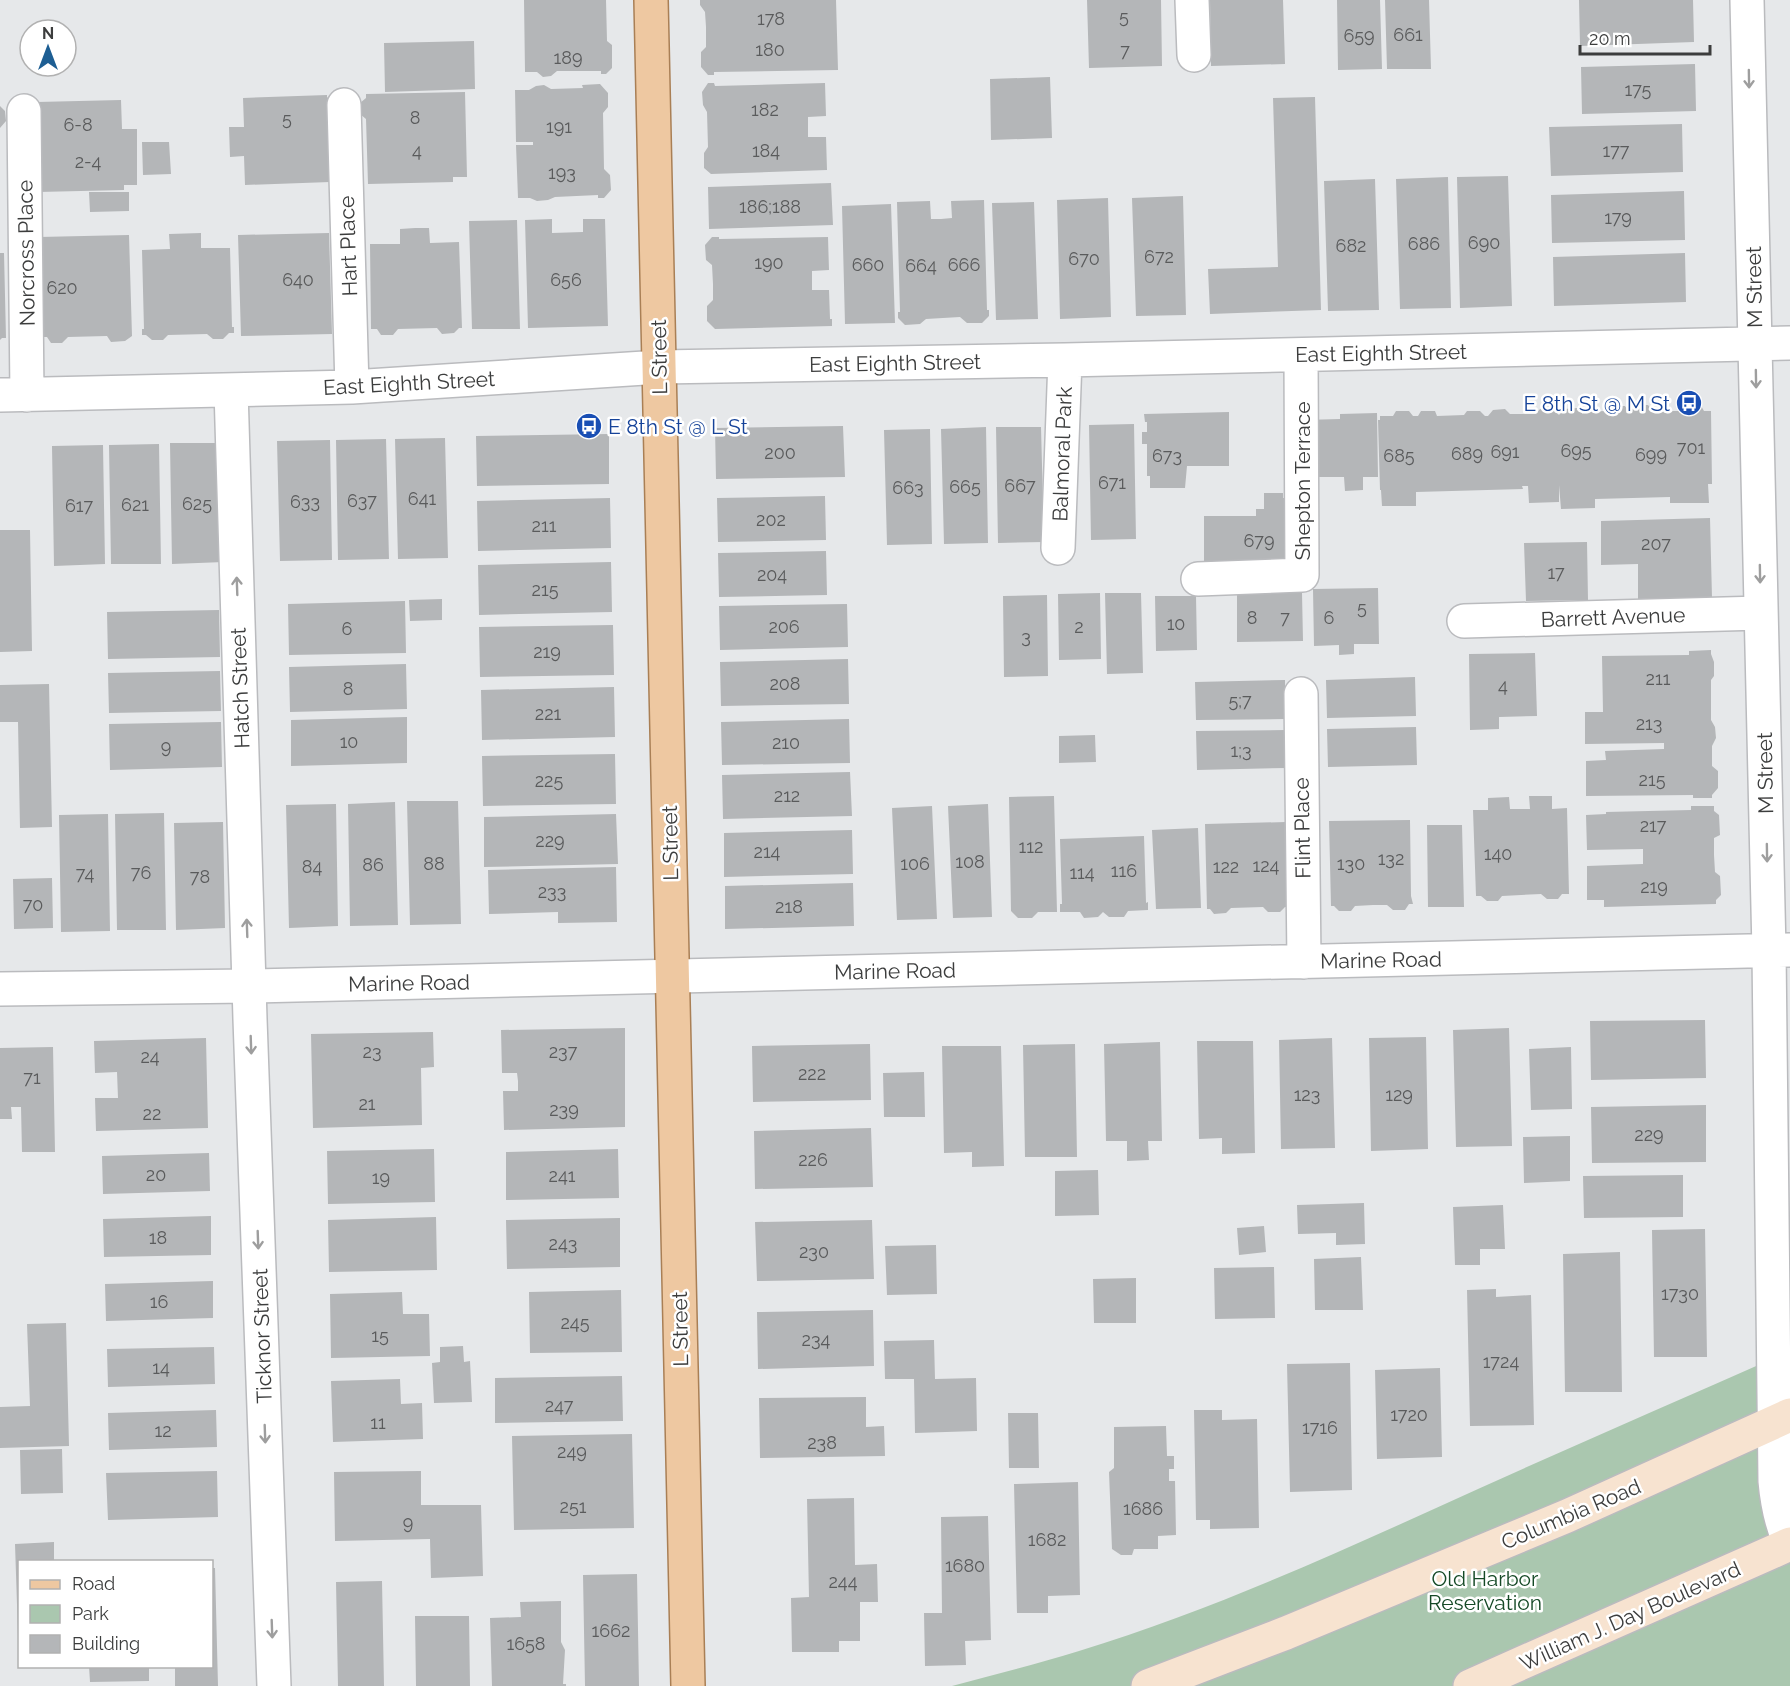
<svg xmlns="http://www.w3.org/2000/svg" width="1790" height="1686" font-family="Raleway,sans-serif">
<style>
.green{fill:#aac7af}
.building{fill:#b4b6b8}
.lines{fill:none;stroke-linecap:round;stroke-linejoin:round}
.minor-casing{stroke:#babbbe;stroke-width:36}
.secondary-casing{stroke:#babbbe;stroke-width:36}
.primary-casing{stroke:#a97f55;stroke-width:36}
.minor{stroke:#fff;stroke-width:33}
.secondary{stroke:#f7e3d0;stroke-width:33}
.primary{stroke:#eec8a1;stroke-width:33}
.oneway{stroke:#9e9e9e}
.labels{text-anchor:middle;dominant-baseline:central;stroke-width:5;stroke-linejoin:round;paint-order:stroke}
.number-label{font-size:18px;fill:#5a5b5c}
.street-label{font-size:21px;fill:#3c3d3d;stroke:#fff}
.transit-label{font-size:21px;fill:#164399;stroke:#fff;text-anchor:end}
.park-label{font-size:21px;fill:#154926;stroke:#fff}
</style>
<rect width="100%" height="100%" fill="#e6e8ea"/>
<path class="green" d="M1790,1351v335h-838c42,-11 85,-22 127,-35 137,-42 269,-103 399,-162 104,-47 208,-92 312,-138z"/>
<path class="building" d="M524,0h82l1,41 5,4v23l-6,6h-5v-3h-44l-6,5 -8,1 -6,-5h-12z
M700,0h136l2,70 -124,2v3h-6l-7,-8v-15l5,-5v-20l-1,-15 -5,-7z
M1087,0h74l1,66 -73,2z
M1210,0h73l2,64 -74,2z
M1337,0h43l2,69 -44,1z
M1385,0h44l2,69h-44z
M1579,0h114l1,42 -114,4z
M474,41l1,48 -90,3 -1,-49z
M1695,64l1,47 -114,3 -1,-47z
M1050,77l2,61 -61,2 -1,-61z
M708,83h6l1,3 110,-3 1,33 -18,1v20h18l1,33 -116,4 -7,-6v-15l4,-6 -1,-35 -4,-7 -1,-13z
M600,84l8,9v14l-5,6 1,56 6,6 1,15 -7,8h-6v-3l-43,2 -7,3 -11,1 -7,-3h-12l-2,-53h17v-3h-17l-1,-52h14l7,-4 8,-1 7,4 32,-1 -1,-3z
M465,92l2,85h-14v5l-85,2 -2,-65 -6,-5v-11l6,-5v-4z
M327,95v2l7,7v12l-6,5 2,61 -85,3 -1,-29 -14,1 -1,-30h15l-1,-29z
M1315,97l6,213 -111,4 -2,-45 70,-2 -5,-169z
M121,100l1,29h15v56h-13v5l-86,2 -1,-90z
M0,106l5,5 1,10 -6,7z
M1682,124l1,48 -132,4 -2,-49z
M142,142h27l2,32 -28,1z
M1508,176l4,130 -52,2 -3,-131z
M1448,177l3,131 -51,1 -4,-130z
M1375,179l4,131 -51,1 -4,-130z
M831,183l2,42 -124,4 -1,-42z
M1684,191l1,49 -133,3 -1,-48z
M89,192h40v19l-39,1z
M1183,196l3,119 -50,1 -4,-118z
M1108,198l3,119 -51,2 -3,-119z
M984,200l3,110h2v6l-7,7h-15l-7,-6 -34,2 -6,5 -15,1 -7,-7v-6h2l-3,-110 33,-1 1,18h10l11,-1 -1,-17z
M1034,202l4,117 -42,1 -4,-117z
M891,204l4,119 -50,1 -3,-118z
M552,219v14l31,-1v-13h22l3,107 -80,2 -3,-108z
M517,220l3,109h-48l-3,-108z
M415,228h14l1,15 29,-1 3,86h-3l-5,5 -12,1 -5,-6 -39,1 -5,6h-12l-4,-6h-6l-1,-85h30v-15z
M201,233v15h29l2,79h2v6h-5l-6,6h-10l-6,-5 -39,1 -5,5h-11l-6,-5h-4v-6h2l-2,-79 28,-1 -1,-15z
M329,233l3,101 -91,2 -3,-101z
M129,235l3,101 -7,5 -14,1 -4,-6 -39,1 -6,6h-11l-4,-6h-6l-2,-100z
M712,237h7v2l109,-2 1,33 -17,1v19h17l1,29h2v7l-117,3 -8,-8v-15l6,-6v-16l-1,-19 -6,-5 -1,-15z
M0,253h4l2,85h-4l-2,2z
M1685,253l1,49 -132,4 -1,-49z
M1686,404h14l4,7h7l1,73h-4l1,19h-39v-6l-75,2v9l-34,1 -2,-24v17l-30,1 -1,-17h-6l1,3 -107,3v14h-34l-1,-16h-1l-2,-70h2v-4h13l3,-5h13l4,5h5l3,-5h14l2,5 27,-1 3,-4h13l5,5h3l5,-6 12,-1 5,5h26l4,-5 12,-1 7,7 5,-6 13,-1 6,6v-2l22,-1 6,-5h14l3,5h3l4,-6h13l5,6h29z
M1229,412v54h-42l-2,22h-35v-12h-3v-32h-5v-12h5v-10h-2l-1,-8z
M1377,413l1,64h-15v13l-18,1 -1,-14h-39l-1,-57 36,-1v-5z
M1134,424l2,115 -45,1 -2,-115z
M843,426l2,51 -129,2 -1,-51z
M986,427l2,116 -44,1 -3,-115z
M996,427h45l3,115 -46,1z
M930,429l2,115 -45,1 -3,-115z
M609,434v50l-132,2 -1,-50z
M445,438l3,120 -50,1 -3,-120z
M386,439l3,120 -51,1 -2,-120z
M330,440l2,120 -52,1 -3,-120z
M170,443h51l3,119 -52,2z
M159,444l2,120h-50l-2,-119z
M103,445l2,119 -51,2 -2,-120z
M1264,493h19v5h6v11h-5l1,55 -81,1v-49h52v-7h8z
M825,496l1,44 -108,2 -1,-44z
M610,498l1,50 -133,3 -1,-50z
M1710,518l2,80 -74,1v-35l-37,1v-44z
M0,530h30l2,121 -32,1z
M1587,542l1,58 -62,1 -2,-58z
M826,551l1,44 -108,2 -1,-44z
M611,562l1,50 -133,3 -1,-50z
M1378,588l1,56h-25v10l-15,1v-10l-25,1 -1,-57z
M1100,593l1,66 -42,1 -1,-66z
M1105,593h36l2,80 -36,1z
M1237,593h65l1,48 -66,1z
M1047,595l1,81 -44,1 -1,-81z
M1155,596h41l1,54 -41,1z
M442,599v21l-32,1 -1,-21z
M405,601l1,52 -117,2 -1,-51z
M847,604l1,43 -128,3 -1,-44z
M219,610l1,47 -112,2 -1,-47z
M613,625l1,50 -134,2 -1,-50z
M1711,650v4l3,8v14l-3,4v40l4,7 1,11 -4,8v20l6,5v17l-6,7v3h-19v-3l-107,1v-35l20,-1 -1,-9 59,-2v-6l-79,1v-32h18l-1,-56 87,-1v-4z
M1535,653l2,63 -38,1v12l-29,1 -1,-76z
M848,659l1,45 -128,2 -1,-44z
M406,664l1,45 -117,3 -1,-45z
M220,671l1,40 -112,2 -1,-40z
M1415,677l1,39 -89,2 -1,-38z
M1285,680v39l-89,1 -1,-38z
M49,684l3,143 -32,1 -2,-106h-18v-37z
M614,687l1,50 -133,3 -1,-50z
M407,717v46l-116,3v-46z
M849,719l1,44 -128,2 -1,-43z
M221,722l1,45 -112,3 -1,-46z
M1416,727l1,38 -89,2 -1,-38z
M1286,730v38l-89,2 -1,-39z
M1095,735l1,27 -37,1v-27z
M615,754l1,50 -133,2 -1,-50z
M850,772l2,44 -129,3 -1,-44z
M1054,796l3,116h-19l-6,6h-14l-7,-7 -2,-114z
M1529,796h23v13l15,-1 2,86h-7l-4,5h-11l-6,-5 -39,2 -4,5h-11l-6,-5h-5l-3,-86h15v-12l21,-1 1,12h20z
M407,801h51l3,123 -51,1z
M395,802l3,123 -48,1 -2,-122z
M336,804l2,122 -49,2 -3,-123z
M988,804l4,113 -39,1 -5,-112z
M932,806l5,113 -40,1 -5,-112z
M1691,806h23v5l5,4 1,20 -6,3v17l1,17 5,4 1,19 -5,5v4l-112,3v-7h-17v-34l56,-2v-15l-56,1 -1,-35 20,-1v-2l85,-2z
M164,813l2,117h-49l-2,-116z
M108,814l2,117 -49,1 -2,-117z
M616,814l2,50 -134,3v-50z
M1410,820l1,76 2,8h-4l-4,6h-12l-6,-5h-14l-18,1 -4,5h-12l-5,-5h-3l-2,-85z
M223,822l2,106 -49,2 -2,-107z
M1286,822l2,85h-3l-5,5h-12l-5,-5 -32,1 -5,5 -12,1 -4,-5h-3l-2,-85z
M1427,825h35l2,82h-36z
M1198,828l3,80 -45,1 -4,-79z
M852,830l1,44 -129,3v-44z
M1144,836l2,67 2,-1v8l-20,1 -4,6h-15l-6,-5 -5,5 -14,1 -4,-6h-20v-8h2l-2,-65z
M616,867l1,55 -59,1v-11l-69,2 -1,-44z
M52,878l1,50 -39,1 -1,-50z
M853,883l1,43 -129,3v-43z
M1705,1020l1,58 -115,2 -1,-59z
M625,1028v99l-121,3 -1,-39h15v-10l-1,-8h-15l-1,-43z
M1509,1028l3,118 -56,1 -3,-117z
M433,1032l1,35 -13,1 1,57 -109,3 -2,-94z
M1426,1037l2,112 -57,2 -2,-113z
M206,1038l2,90 -112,3 -1,-33h23l-1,-26 -22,1 -1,-32z
M1332,1038l3,110 -54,1 -2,-109z
M1197,1041h56l2,112 -33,1v-16l-23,1z
M1160,1042l2,99h-14l1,19 -22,1v-20h-21l-2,-97z
M870,1044l1,56 -118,2 -1,-56z
M1075,1044l2,113h-52l-2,-112z
M942,1046h59l3,120 -32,1v-15l-28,1z
M53,1047l2,105h-33l-1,-45h-10l1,12h-12v-71z
M1571,1047l1,62 -41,1 -2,-61z
M924,1072l1,45h-41l-1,-44z
M1706,1105v57l-114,1 -1,-56z
M871,1128l2,59 -118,2 -1,-58z
M1570,1136v45l-46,2 -1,-46z
M434,1149l1,53 -107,2 -1,-53z
M618,1149l1,49 -113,2v-48z
M209,1153l1,38 -107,3 -1,-38z
M1098,1170l1,45 -44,1v-45z
M1683,1175v42l-99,1 -1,-42z
M1364,1203l1,41 -29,1v-12l-38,1 -1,-29z
M1503,1205l2,44h-25v16h-25l-2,-58z
M211,1216v39l-107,2 -1,-38z
M436,1217l1,53 -108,2 -1,-52z
M620,1218v49l-113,2 -1,-49z
M872,1220l2,59 -117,2 -2,-59z
M1264,1226l2,26 -27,3 -2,-27z
M1705,1229l2,128h-53l-2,-127z
M936,1245l1,49 -50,1 -2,-49z
M1620,1252l2,140h-57l-2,-138z
M1361,1257l2,53h-48l-1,-51z
M1274,1267l1,51 -60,1 -1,-51z
M1136,1278v45h-42l-1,-44z
M213,1281v37l-107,3 -1,-37z
M1496,1289v8l35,-2 3,130 -64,1 -3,-136z
M621,1290l1,62 -92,1 -1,-61z
M402,1292l1,22h26l1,42 -99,2 -1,-64z
M873,1310l1,56 -116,3 -1,-57z
M66,1323l3,123 -69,2v-41l30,-1 -3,-82z
M934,1340l1,39 41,-1 1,53 -62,2 -1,-54h-29l-1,-38z
M463,1346l1,16 6,-1 2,41 -38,1 -2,-40 8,-1v-15z
M214,1347l1,37 -107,3 -1,-38z
M1350,1363l2,127 -62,2 -3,-128z
M1440,1368l2,89 -65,2 -2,-89z
M622,1376l1,45 -128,2v-45z
M400,1379l1,25 21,-1 1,36 -90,3 -2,-61z
M866,1397v30l18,-1 1,30 -125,2 -1,-60z
M216,1410l1,37 -108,3 -1,-37z
M1194,1410h28v10l35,-1 2,109 -49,1v-9h-14z
M1008,1413h30l1,55h-30z
M1166,1426l1,30h7v13h-5v12h6l1,54 -18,1v13h-24l-2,6h-11l-9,-6 -3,-77 5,-4v-41z
M632,1434l2,94 -120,2 -2,-94z
M62,1449l1,44 -42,1 -1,-44z
M217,1471l1,46 -110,3 -2,-47z
M421,1471v34h60l2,71 -52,2 -1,-39 -95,2 -1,-69z
M1078,1482l2,113 -32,1v17h-31l-3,-129z
M854,1498l1,67 22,-1 1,38h-18v39h-21v11h-47l-1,-54 18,-1 -2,-98z
M988,1516l3,124 -26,1 1,24 -41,1 -1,-53h18l-1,-96z
M54,1542v20h-34v73h-2l-3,-91z
M212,1568h3l3,118h-43v-20h37z
M637,1574l2,112h-54l-2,-111z
M382,1581l2,105h-46l-2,-104z
M561,1601v41l4,8 -2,34h3v2h-74l-2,-68 31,-1 -1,-15z
M415,1616h54l1,70h-54z
M89,1666h60v15l-59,1z"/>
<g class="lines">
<g class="minor-casing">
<path id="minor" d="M1192,0l2,55
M1747,0l22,951 6,530c2,23 6,42 15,63
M344,105l8,282
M24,111l3,284
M231,390l19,629 24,667
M0,395l352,-8 308,-20 405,-7 725,-17
M1058,548l7,-188
M1198,579l104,-4 -1,-220
M1464,621l297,-8
M1301,694l3,268
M0,989l249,-3 1541,-36"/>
</g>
<g class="secondary-casing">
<path id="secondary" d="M1148,1686l138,-53 281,-117 223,-101
M1470,1686l320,-142"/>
</g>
<g class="primary-casing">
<path id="primary" d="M651,0l37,1686"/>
</g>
<use href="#minor" class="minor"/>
<use href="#secondary" class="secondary"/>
<use href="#primary" class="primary"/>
</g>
<defs><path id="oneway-shaft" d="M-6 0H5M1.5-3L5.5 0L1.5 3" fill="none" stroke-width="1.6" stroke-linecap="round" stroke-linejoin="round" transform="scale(1.5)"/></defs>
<g class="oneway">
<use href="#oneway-shaft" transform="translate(1749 79) rotate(89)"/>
<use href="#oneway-shaft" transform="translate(1756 379) rotate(89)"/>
<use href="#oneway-shaft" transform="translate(1760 574) rotate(89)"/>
<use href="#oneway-shaft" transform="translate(237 586) rotate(-92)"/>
<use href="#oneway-shaft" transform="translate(1767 853) rotate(89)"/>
<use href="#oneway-shaft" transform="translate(247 928) rotate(-92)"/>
<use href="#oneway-shaft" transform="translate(251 1045) rotate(88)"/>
<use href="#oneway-shaft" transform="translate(258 1240) rotate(88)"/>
<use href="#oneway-shaft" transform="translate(265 1434) rotate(88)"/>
<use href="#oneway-shaft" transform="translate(272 1629) rotate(88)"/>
</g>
<defs>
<g id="bus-disc" transform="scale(1.35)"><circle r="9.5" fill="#1a4fb4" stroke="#fff"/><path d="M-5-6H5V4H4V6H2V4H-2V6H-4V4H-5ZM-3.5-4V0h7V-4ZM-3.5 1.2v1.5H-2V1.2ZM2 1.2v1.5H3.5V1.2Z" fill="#fff"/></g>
</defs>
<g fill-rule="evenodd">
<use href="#bus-disc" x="1689" y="403"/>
<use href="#bus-disc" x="589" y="426"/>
</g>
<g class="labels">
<g class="number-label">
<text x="1124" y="16">5</text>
<text x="771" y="18">178</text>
<text x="1408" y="34">661</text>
<text x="1359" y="35">659</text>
<text x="770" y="49">180</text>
<text x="1125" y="50">7</text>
<text x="568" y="57">189</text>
<text x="1638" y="89">175</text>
<text x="765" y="109">182</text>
<text x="415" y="117">8</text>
<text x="287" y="118">5</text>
<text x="78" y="124">6-8</text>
<text x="559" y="126">191</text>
<text x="417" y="150">4</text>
<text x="766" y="150">184</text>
<text x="1616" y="150">177</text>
<text x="88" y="161">2-4</text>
<text x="562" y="172">193</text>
<text x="770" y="206">186;188</text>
<text x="1618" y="217">179</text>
<text x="1484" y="242">690</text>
<text x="1424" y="243">686</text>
<text x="1351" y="245">682</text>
<text x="1159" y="256">672</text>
<text x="1084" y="258">670</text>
<text x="769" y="262">190</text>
<text x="868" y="264">660</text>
<text x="964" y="264">666</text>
<text x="921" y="265">664</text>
<text x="298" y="279">640</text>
<text x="566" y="279">656</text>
<text x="62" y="287">620</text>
<text x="1691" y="447">701</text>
<text x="1576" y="450">695</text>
<text x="1505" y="451">691</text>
<text x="780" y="452">200</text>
<text x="1467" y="453">689</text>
<text x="1651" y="454">699</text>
<text x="1167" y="455">673</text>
<text x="1399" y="455">685</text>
<text x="1112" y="482">671</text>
<text x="1020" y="485">667</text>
<text x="965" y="486">665</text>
<text x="908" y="487">663</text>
<text x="422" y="498">641</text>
<text x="362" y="500">637</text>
<text x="305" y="501">633</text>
<text x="197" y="503">625</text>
<text x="135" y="504">621</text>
<text x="79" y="505">617</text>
<text x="771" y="519">202</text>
<text x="544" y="525">211</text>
<text x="1259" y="540">679</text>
<text x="1656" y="543">207</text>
<text x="1556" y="572">17</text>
<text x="772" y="574">204</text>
<text x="545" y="589">215</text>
<text x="1362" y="607">5</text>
<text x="1252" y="617">8</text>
<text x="1285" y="617">7</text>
<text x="1329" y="617">6</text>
<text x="1176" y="623">10</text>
<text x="784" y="626">206</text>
<text x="1079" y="626">2</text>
<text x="347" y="628">6</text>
<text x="1026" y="636">3</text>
<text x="547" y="651">219</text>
<text x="1658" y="678">211</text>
<text x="785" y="683">208</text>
<text x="1503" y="685">4</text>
<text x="348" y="688">8</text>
<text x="1240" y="700">5;7</text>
<text x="548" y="713">221</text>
<text x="1649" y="723">213</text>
<text x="349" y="741">10</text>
<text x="786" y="742">210</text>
<text x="166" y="746">9</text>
<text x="1241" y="750">1;3</text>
<text x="1652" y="779">215</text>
<text x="549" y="780">225</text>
<text x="787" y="795">212</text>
<text x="1653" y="825">217</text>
<text x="550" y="840">229</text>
<text x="1031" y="846">112</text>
<text x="767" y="851">214</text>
<text x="1498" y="853">140</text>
<text x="1391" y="858">132</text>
<text x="970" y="861">108</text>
<text x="434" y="863">88</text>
<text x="915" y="863">106</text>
<text x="1351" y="863">130</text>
<text x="373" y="864">86</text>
<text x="1266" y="865">124</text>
<text x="312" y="866">84</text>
<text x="1226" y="866">122</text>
<text x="1124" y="870">116</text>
<text x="141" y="872">76</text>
<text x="1082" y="872">114</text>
<text x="85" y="873">74</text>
<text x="200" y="876">78</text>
<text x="1654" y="886">219</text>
<text x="552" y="891">233</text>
<text x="33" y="904">70</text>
<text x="789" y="906">218</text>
<text x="372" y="1051">23</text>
<text x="563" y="1051">237</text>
<text x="150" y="1056">24</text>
<text x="812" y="1073">222</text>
<text x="32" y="1077">71</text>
<text x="1307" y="1094">123</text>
<text x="1399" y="1094">129</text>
<text x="367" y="1103">21</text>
<text x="564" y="1109">239</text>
<text x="152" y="1113">22</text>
<text x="1649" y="1134">229</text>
<text x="813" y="1159">226</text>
<text x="156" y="1174">20</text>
<text x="562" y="1175">241</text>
<text x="381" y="1177">19</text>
<text x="158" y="1237">18</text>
<text x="563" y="1243">243</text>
<text x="814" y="1251">230</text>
<text x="1680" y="1293">1730</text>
<text x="159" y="1301">16</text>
<text x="575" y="1322">245</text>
<text x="380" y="1335">15</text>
<text x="816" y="1339">234</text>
<text x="1501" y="1361">1724</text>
<text x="161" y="1367">14</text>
<text x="559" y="1405">247</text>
<text x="1409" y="1414">1720</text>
<text x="378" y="1422">11</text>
<text x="1320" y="1427">1716</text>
<text x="163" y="1430">12</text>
<text x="822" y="1442">238</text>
<text x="572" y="1451">249</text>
<text x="573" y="1506">251</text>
<text x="1143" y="1508">1686</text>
<text x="408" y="1522">9</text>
<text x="1047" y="1539">1682</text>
<text x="965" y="1565">1680</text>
<text x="843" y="1581">244</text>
<text x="611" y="1630">1662</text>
<text x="526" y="1643">1658</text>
</g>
<g class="street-label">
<text transform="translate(348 246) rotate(-92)">Hart Place</text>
<text transform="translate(26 253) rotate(-91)">Norcross Place</text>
<text transform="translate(1754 287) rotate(-91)">M Street</text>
<text transform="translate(1381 353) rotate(-1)">East Eighth Street</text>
<text transform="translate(659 357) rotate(-91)">L Street</text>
<text transform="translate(895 363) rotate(-1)">East Eighth Street</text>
<text transform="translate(409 383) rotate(-3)">East Eighth Street</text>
<text transform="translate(1062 454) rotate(-88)">Balmoral Park</text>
<text transform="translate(1302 481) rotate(-90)">Shepton Terrace</text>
<text transform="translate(1613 617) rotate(-2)">Barrett Avenue</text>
<text transform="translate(240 688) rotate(-92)">Hatch Street</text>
<text transform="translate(1765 773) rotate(-91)">M Street</text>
<text transform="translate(1302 828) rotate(-91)">Flint Place</text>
<text transform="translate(670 843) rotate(-91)">L Street</text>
<text transform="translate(1381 960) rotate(-1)">Marine Road</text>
<text transform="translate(895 971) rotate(-1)">Marine Road</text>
<text transform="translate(409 983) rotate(-1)">Marine Road</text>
<text transform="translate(680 1329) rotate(-91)">L Street</text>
<text transform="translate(262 1336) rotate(-92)">Ticknor Street</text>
<text transform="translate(1571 1514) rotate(-23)">Columbia Road</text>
<text transform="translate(1630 1616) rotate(-24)">William J. Day Boulevard</text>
</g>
<g class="transit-label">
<text x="1670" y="403">E 8th St @ M St</text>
<text x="608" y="426" text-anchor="start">E 8th St @ L St</text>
</g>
<g class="park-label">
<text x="1485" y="1578">Old Harbor<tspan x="1485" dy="24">Reservation</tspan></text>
</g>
</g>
<rect x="18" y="1560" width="195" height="108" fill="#ffffff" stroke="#b1b1b1" stroke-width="1.5"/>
<rect x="30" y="1580" width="30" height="9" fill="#eec8a1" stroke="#b1b1b1" stroke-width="1.5"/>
<text x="72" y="1590" font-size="18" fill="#3c3d3d">Road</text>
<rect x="30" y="1605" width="30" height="18" fill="#aac7af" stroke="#b1b1b1" stroke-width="1.5"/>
<text x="72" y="1620" font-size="18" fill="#3c3d3d">Park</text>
<rect x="30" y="1635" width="30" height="18" fill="#b4b6b8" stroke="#b1b1b1" stroke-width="1.5"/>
<text x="72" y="1650" font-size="18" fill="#3c3d3d">Building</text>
<g transform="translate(48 48)"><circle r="28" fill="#ffffff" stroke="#b1b1b1" stroke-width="1.5"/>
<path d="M0-4.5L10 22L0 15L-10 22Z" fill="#1d5e93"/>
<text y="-9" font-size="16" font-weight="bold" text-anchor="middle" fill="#3c3d3d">N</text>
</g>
<path d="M1580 45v9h130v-9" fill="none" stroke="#3c3d3d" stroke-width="3"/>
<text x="1589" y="45" font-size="18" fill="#3c3d3d" stroke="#ffffff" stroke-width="4.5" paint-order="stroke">20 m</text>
</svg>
